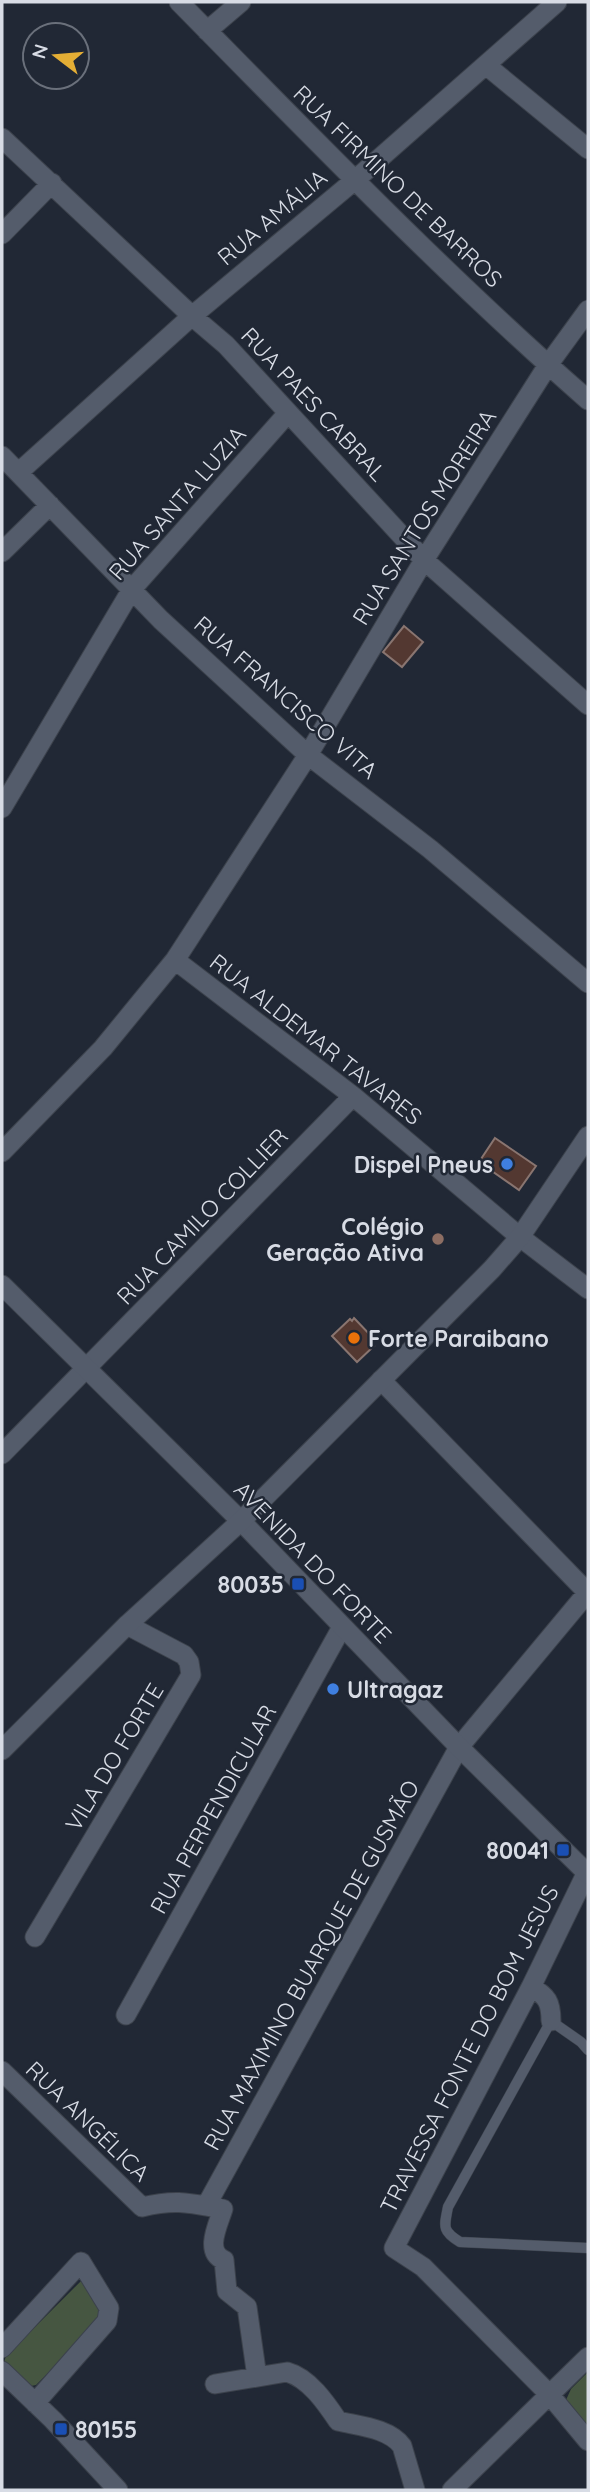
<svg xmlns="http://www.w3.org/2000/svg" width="590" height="2492" font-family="Quicksand,sans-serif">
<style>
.green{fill:#465641}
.building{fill:#533831;stroke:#897570;stroke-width:2}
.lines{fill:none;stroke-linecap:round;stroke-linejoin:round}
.service-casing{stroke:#3c424c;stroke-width:11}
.minor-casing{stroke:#3c424c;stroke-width:21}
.tertiary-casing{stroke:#3c424c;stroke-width:21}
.secondary-casing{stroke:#3c424c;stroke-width:21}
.service{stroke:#545c6b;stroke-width:10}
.minor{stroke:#545c6b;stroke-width:19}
.tertiary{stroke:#545c6b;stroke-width:19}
.secondary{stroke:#545c6b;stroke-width:19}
.shop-dot{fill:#3f7fe0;stroke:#212835;stroke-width:2.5}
.education-dot{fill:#8d6e63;stroke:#212835;stroke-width:2.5}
.food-dot{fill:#e8710a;stroke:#212835;stroke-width:2.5}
.transit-dot{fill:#1a4fb4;stroke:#212835;stroke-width:2.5}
.labels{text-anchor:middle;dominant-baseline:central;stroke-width:5;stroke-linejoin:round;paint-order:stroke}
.street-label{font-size:23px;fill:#d8dce5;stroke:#212835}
.poi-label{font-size:23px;font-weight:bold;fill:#d8dce5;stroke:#212835;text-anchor:end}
</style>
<rect width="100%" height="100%" fill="#212835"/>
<path class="green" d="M84,2278l22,36 -62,63 -8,8 -5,1 -27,-24 2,-6z
M588,2372v58l-22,-30 5,-11z"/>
<path class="building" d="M404,626l19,16 -21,25 -19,-15z
M495,1138l41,28 -17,24 -40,-28z
M354,1318l21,22 -3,4 2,2 -17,16 -25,-26 18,-17 2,2z"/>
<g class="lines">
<g class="service-casing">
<path id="service" d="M588,2050l-7,-8 -30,-21 -103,186c-4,20 -6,24 12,35l128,6"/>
</g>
<g class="minor-casing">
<path id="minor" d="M179,2c133,135 266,273 409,398
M207,31l34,-29
M487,66l101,83
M2,138l190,178 34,29 198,215 164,145
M2,234l50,-51
M2,456l159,164 147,135 122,94 158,134
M19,472l173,-156 163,-136 202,-178
M2,552l48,-47
M2,808l130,-219 156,-176
M175,960l178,136 167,141 68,52
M2,1152l101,-104 72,-88 133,-205 116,-195 124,-195 40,-55
M381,1380l207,213
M2,1454l351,-358
M587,1872l-56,115 -137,261 29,19 126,127 39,47
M35,1937l156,-262 -2,-13 -5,-7 -57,-30
M531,1987c16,9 20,15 20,34
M126,2015l216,-388
M2,2071l140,136c34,-8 47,-4 81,2 -5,16 -19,43 1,51l3,31 20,16 10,70
M206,2206l253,-459 129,-155
M2,2348l79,-86 28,46 -2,13 -72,82
M2,2371l51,49 65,70
M215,2384l72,-12c22,6 39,31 51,49 20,5 51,7 64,25l13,44
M452,2490l136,-133"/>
</g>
<g class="tertiary-casing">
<path id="tertiary" d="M2,1285l239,236 218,226 129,127"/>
</g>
<g class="secondary-casing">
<path id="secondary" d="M2,1750l125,-125 114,-104 251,-252 28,-32 68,-101"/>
</g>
<use href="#service" class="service"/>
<use href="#minor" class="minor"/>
<use href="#tertiary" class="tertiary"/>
<use href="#secondary" class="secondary"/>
</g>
<g class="shop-dot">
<circle cx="507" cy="1164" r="7"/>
<circle cx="333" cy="1689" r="7"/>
</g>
<circle class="education-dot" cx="438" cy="1239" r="7"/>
<circle class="food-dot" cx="354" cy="1338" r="7"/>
<g class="transit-dot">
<rect x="291" y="1577" width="14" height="14" rx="3.5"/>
<rect x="556" y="1843" width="14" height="14" rx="3.5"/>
<rect x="54" y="2422" width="14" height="14" rx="3.5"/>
</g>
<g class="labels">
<g class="street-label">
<text transform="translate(398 186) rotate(44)">RUA FIRMINO DE BARROS</text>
<text transform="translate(272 217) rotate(-40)">RUA AMÁLIA</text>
<text transform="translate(314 404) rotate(47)">RUA PAES CABRAL</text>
<text transform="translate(177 503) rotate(-49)">RUA SANTA LUZIA</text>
<text transform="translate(424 517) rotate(-58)">RUA SANTOS MOREIRA</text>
<text transform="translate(286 697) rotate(41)">RUA FRANCISCO VITA</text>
<text transform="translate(316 1039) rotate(38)">RUA ALDEMAR TAVARES</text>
<text transform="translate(202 1216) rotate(-46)">RUA CAMILO COLLIER</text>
<text transform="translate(313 1562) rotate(46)">AVENIDA DO FORTE</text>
<text transform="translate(114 1757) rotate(-59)">VILA DO FORTE</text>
<text transform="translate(213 1809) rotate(-61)">RUA PERPENDICULAR</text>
<text transform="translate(311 1965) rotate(-61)">RUA MAXIMINO BUARQUE DE GUSMÃO</text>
<text transform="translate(469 2049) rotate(-63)">TRAVESSA FONTE DO BOM JESUS</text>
<text transform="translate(88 2121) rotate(44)">RUA ANGÉLICA</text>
</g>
<g class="poi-label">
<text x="493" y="1164">Dispel Pneus</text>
<text x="424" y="1226">Colégio<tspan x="424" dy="26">Geração Ativa</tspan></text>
<text x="368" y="1338" text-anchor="start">Forte Paraibano</text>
<text x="284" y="1584">80035</text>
<text x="347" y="1689" text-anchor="start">Ultragaz</text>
<text x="549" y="1850">80041</text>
<text x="75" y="2429" text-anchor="start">80155</text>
</g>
</g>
<rect width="590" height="2492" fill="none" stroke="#d8dce5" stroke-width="7"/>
<g transform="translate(56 56) rotate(286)"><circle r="33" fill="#212835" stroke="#6a707b" stroke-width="2"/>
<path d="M0-5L12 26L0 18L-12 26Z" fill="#e4ae35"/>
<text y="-10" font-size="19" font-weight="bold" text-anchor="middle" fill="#d8dce5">N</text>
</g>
</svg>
